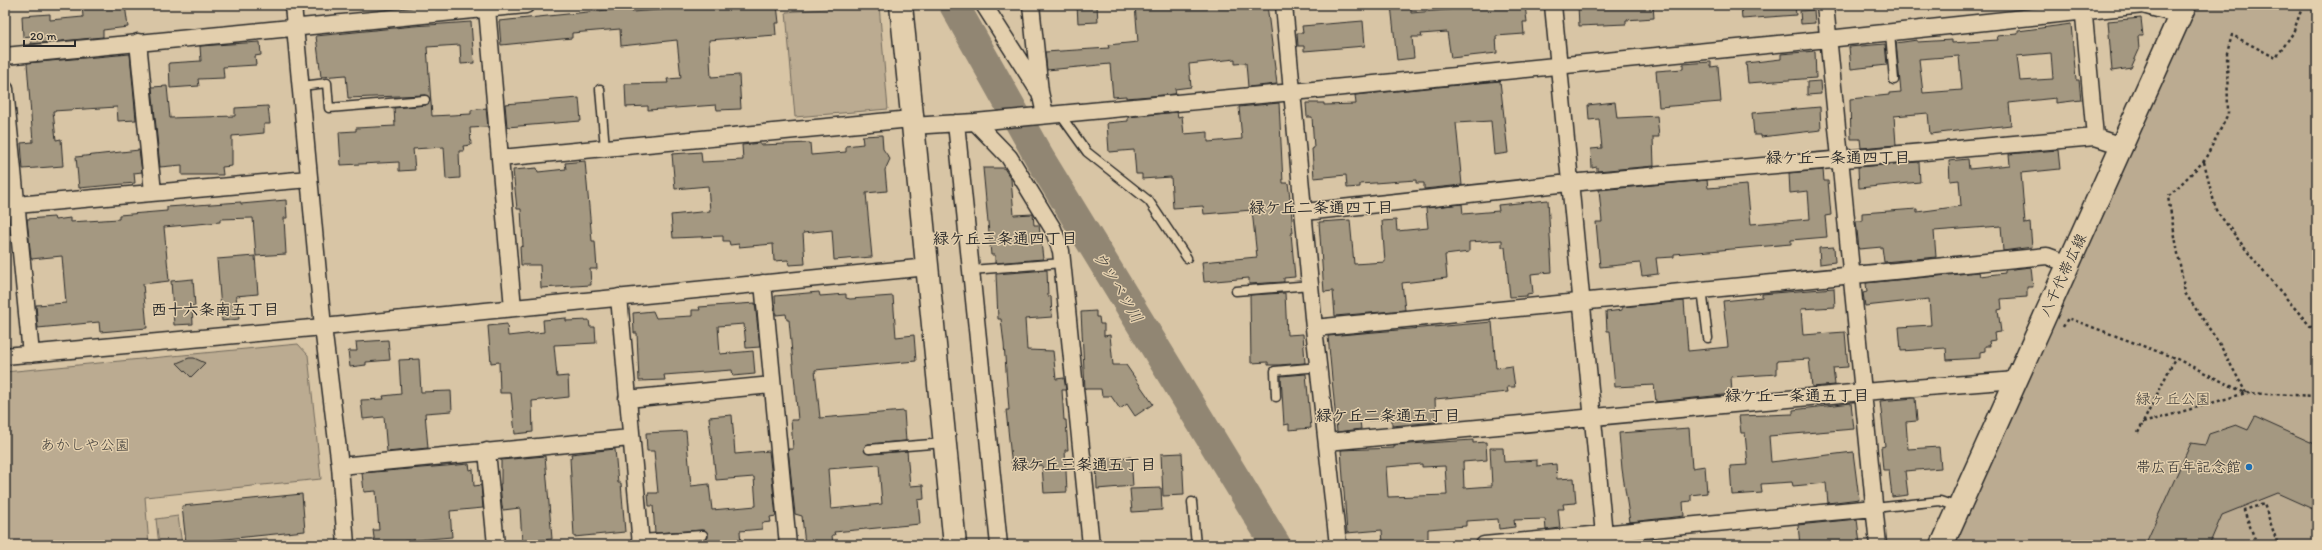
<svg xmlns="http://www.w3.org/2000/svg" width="2322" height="550" font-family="Itim,'Klee One',sans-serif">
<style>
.green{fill:#bbab91;stroke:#736b5e}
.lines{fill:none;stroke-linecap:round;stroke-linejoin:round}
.river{stroke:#918673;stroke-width:30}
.building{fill:#a49881;stroke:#2b2b2b;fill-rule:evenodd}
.lane-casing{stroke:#2b2b2b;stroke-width:11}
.street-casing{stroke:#2b2b2b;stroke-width:19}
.secondary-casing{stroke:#2b2b2b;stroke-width:25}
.path{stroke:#2b2b2b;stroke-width:2.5;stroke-dasharray:3 3;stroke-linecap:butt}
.lane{stroke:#e3cfad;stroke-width:8}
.street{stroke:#e3cfad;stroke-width:16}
.secondary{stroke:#e3cfad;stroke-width:22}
.poi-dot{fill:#1f6fb2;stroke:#e3cfad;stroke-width:1.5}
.labels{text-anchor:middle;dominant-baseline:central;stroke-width:3;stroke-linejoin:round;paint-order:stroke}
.street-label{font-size:15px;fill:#2b2b2b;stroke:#e3cfad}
.park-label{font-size:15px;fill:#413e3a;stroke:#e3cfad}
.poi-label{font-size:15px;fill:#2b2b2b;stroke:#e3cfad;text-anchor:end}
.neighbourhood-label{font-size:16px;font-weight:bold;fill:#2b2b2b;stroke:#e3cfad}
.water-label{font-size:16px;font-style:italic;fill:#44423d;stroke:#e3cfad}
</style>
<rect width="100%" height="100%" fill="#d8c5a5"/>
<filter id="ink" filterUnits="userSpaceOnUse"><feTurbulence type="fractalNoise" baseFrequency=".025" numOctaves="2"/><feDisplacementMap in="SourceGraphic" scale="8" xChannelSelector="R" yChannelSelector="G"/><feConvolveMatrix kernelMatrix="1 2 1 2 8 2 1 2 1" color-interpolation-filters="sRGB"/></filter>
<g filter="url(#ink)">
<path class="green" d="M879,5l9,104 -93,8 -9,-105z
M2193,5h124v540h-369z
M298,344l10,11 13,124 -176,18 4,48h-144v-173z
M178,516l4,29h-23l-3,-26z
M267,538l1,7h-61z"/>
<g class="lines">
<path class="river" d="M954,5l85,152 237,388"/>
</g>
<path class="building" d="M82,5h43l3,22 -25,3v7l-72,7v-8l-8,1 -1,-21 28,-2v6l33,-3z
M616,5h16v7l41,-3v-4h104l2,18h-4l1,12 -67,5 2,37 28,-2 2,34 -24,1 -1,-5 -68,5v-4l-22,1 -1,-23 43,-1 -1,-4 14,-1 -4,-38 -56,6 -1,-17 -48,4v5l-71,7 -2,-24 118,-12z
M1077,5h20l1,17 -20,1z
M1135,5h132l10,79 -29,3 -2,-24 -11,1v-5l-46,5 2,23 -16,2 1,5 -50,4v-2l-13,1 -3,-33 -63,6 -2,-18 64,-4 -1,-3 30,-3z
M1391,5h20v8l81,-7 33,-1 2,17h-4l1,12 -28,2 1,17 -46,5 -4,-26 -26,2 1,3h-10l2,21 -17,2z
M1578,5h75l1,13 -28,2v4l-47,2z
M1741,5h54l1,10 -54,4z
M1814,10l1,13 -14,1 -1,-13z
M2141,18l2,18h-5l1,14 -8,18 -19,3 -4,-50z
M1363,21l2,25 -61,5v-5h-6l-1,-13h6l-1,-7z
M471,22l3,41 -13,1 -1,-19 -33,2 5,69 39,-2v-4l15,-2 2,19 -18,1 1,17 -8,1 1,5h-5l1,27 -14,1 -2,-32 -31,2 2,21 -16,1v-9l-58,3 -2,-33 17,-1v-3l39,-2 -1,-18 32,-3 4,-6 -5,-4 -77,3 -2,-23 -25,2 -5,-41 98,-10z
M2071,24l5,56h3l2,20 -25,3v-5l-47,5 2,22 -81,9 -2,-21 -34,3 2,29 -35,3 -1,-9h-9l-1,-40 39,-4v-2l12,-1 -5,-49 21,-3v2l35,-2v3l46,-3 -1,-4 21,-2v-3zM2051,53l2,26 -33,2 -3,-25zM1959,56l3,34 -39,3 -4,-34z
M260,42l1,13 -6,1 1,9 -33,2 1,11 -26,1 1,7 -29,2 -1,-25 32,-2 -1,-15z
M1885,44l2,21 -36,4 -2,-22z
M1815,51l1,27 -68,5 -2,-20 35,-4v-5z
M130,54l6,66 -18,1 -1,-14 -64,4 3,29 5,-1 2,27 -40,3 -2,-26 12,-1 -6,-79z
M1711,62v5l7,-1 3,36 -62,5 -3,-36 27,-2v-5z
M1500,81l8,72 -14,2 -3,-34 -35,2 6,62 -38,4v-6h-8v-3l-56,4v3l-13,1 -1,-13 -32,3 -2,-29 2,-1 -2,-31h-5l-1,-14h18v2l32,-1 -1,-9z
M1820,81l1,13 -14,1v-13z
M167,86l3,32 65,-2v-8l33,-2 2,18h-6v9l-32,3v30l-10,1 1,8h-41v-10l-22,2 -8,-80z
M579,98l2,23 -74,6 -2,-23z
M1615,102l2,16 40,-2 2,21h-6l1,29 -57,5v-4l-5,1 -1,-19 11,-1 -3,-29 -10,1 -1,-15z
M1279,103l4,80h5l3,22 2,28h-2l4,44 -11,1v4l-35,2v-6l-45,4 -2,-20 55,-5 -5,-47 -48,4 -1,-8 -30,2 -2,-31 -29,2v-5h-6l-2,-24 -25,2 -2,-29 21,-2v-4l49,-5 1,5 4,-1 2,18 24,-2v10l34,-3 -3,-32z
M1820,107l1,23 -60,7v-2h-7l-2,-22z
M882,135l1,14 7,10 -5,11 2,21 -21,2 6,64 -38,3 -2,-30 -29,3 2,31 -16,1 -1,-5 -14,1 -1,-17 -34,3v-3l-9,1 -1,-4h-6v-5l-50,2 -2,-23 39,-4 -2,-25 -33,3 -3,-35 29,-2 1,10 41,-2 -1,-15 18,-2v2l50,-2 1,12 35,-3v-6l17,-2 -1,-8z
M139,150l3,22 -8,1 1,10 -56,5 -3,-31z
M2058,150l2,19 -39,4 4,51 5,-1 2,24 -29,4 -2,-25 -67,5 2,26 -52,5 -2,-15 -23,2 -3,-28h6v-8l55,-4v3l44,-6 -2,-26 -9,1 -1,-20 19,-2 1,10 41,-4 -1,-11z
M585,161l7,80h3l2,28h-7l1,16 -50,3 -1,-23h-19l-1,-18 3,-1 -2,-37h-4l-4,-39 24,-2 1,4 28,-3 -1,-6z
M1919,162l1,20 -61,6 -1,-21z
M983,168h21l7,11 3,36 19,-1 1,11h5l4,34 -48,4v-8h-4z
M1823,170l1,11h4l3,34 -6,1 2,21 -36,3v4l-117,10v3l-18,1 2,16 -16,2 -2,-13 -40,4 -4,-45h6l-3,-32 108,-10 1,8 39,-3 4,39 59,-5 -2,-28 -18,2 -1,-20z
M286,200l1,18h-3l2,36 -30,2 -3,-38 -33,1v3l-56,5 5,54 -26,3 4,44 -47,4 -1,-10 -61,6 -2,-23 30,-2 -4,-47 -31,3 -4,-40 27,-2 1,3 15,-2v4l49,-3v-4l48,-4v-4l74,-5v2z
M1548,200l4,72 -21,2 2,19 -6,1v2l-17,1 -5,-50h-3v-7l-33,2v10l-24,3 2,23 -45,5 3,27 -70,6 -2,-25 -9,1 -5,-70 31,-2 4,44 31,-2 -3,-41 14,-1 1,11 31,-3 -2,-20 36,-4 1,10 36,-3 -1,-6z
M1834,247l1,15 -15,2 -1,-16z
M255,256l3,38 -22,2 3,23 -17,2 -5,-62z
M2031,267l2,20h-6v10l-26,2 1,10 -4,1 3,22 -7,1 1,7 -6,1 1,5h-5v5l-5,1v6l-33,2 -1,-12 -45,3 -2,-24 32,-2 -2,-26 -64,7 -2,-13 4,-1 -1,-9 113,-11 1,4 25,-3v-3z
M1047,270l1,26h3l1,21 -27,2 2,31 26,1 3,28 8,-1 2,12h-4l2,30h2l2,30h-3l2,42 -23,1 -2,-28 -30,3 -6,-58h3l-5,-66 -3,-25h-3l-2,-45z
M193,279l2,27h-3l1,18 -19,1 -3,-44z
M1834,288l1,19 -34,2 2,26 42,-3 3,35 -15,1 2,17 -23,2 -3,-28 -32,2v13l-46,3 1,17 -76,8 -2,-17 -39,2 -5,-56h-3l-1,-19 16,-2v-3l62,-6 4,50 40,-4 -5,-46 39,-4v-3z
M819,292l1,4 26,-2v4l4,1 43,-3 3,41 18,-2 2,26 -101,9 5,48 84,-7 2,30 -38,3 -4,6 5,4 38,-3 3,35 13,-1 1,14 -6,1 2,24 -86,8 1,3h-3l1,10h-28l-3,-29 -7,-2 -7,-65h5l-2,-29h7l-9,-100h-2l-1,-6 -10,1 -1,-19zM879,465l3,39 -51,5 -3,-40z
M1285,293l2,42 16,-1 2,29 -26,2h-11v-3l-17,1 -1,-68z
M755,303l5,44 -14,1 -2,-24 -26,2 2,28 33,-3 2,23 -22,2 -1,-6 -68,5 1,5 -26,1 -2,-48h-3l-1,-20 20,-2 3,7 36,-2v-6h8l-1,-3z
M1096,311v6h3l1,7h4v12l6,-1 3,30h13l27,39 -18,12 -8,-12 -7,5 -9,-13h-9l-1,-7h-16l-4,-77z
M566,318v3l23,-1 1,7h5l1,16 -42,2 3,32 11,-1 1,21 -37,4 1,31 -18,2 -4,-41h-11l-1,-31 -8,1 -3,-37 19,-2 1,12 36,-4 -1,-12z
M1492,322l4,46 16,-2 3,21h-8l1,5 -73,7 1,23 -44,4v-8l-32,3 1,8 -24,3 -9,-96z
M388,340l2,20 -24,2v3l-16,2 -2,-16h9l-1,-9z
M189,358h5l11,5 -14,14 -14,-14z
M419,359l2,33 30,-1 1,20 -27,2 3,35 -41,4 -3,-35 -21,2 -2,-19 23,-1 -1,-3 18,-2 -2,-34z
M1306,374l5,54 -22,2v-6l-5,1 -3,-49z
M1915,398l2,23 -11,1 2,27 31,-2 2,21 -36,3 3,24 -16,2 -3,-27h-6l-2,-23 4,-1 -5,-45z
M1851,403l3,26 -85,7 2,26 82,-10 6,47 -31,4 -2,-20 -33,3 -1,-4 -31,2 1,9 -30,2 -2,-29 18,-1 -3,-32h-4l-2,-17 54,-2v-4z
M732,415l3,39 34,-3 7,65 -6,1 1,5 -9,1v6l-22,2 1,14h-85l47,-5 5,-2v-4l-5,-4 -48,3 -2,-27h-4l-1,-13h10l-4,-42h-7l-1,-18 40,-2 5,55 18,-2 3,26 44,-4 -2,-29 -38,3 -7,-63z
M2255,417l62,28v66l-40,-18 -55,22 -13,30h-64l46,-102 14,2 4,-11 27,-9 12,5z
M1689,428l3,40 13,-2 2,27 -16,2v6l-8,1 1,14 -54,6 -8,-53 -3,-36z
M1473,440v3l13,-1 1,18 -24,2 1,26 28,-2 -2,-38h13l1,14 33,-2v6l19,-2 1,15 17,-1 2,25 -13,1 1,5h-6l2,19 -14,2 -1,-11 -31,1 1,7 -16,2 -1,-10 -32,2v5l-38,3v15l-18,1 -27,-1 -1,-14 -35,3 -6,-83 53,-2v-3zM1422,464v3l23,-1 2,29 -59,2 -2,-30z
M615,449l3,34h3l4,49 -51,5 -4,-79h2l-1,-4z
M1182,453l2,42 -21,1 -2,-42z
M545,456l7,83 -30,3 -2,-34 -17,2 -1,-4 -2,-22h1v-24z
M1131,457l2,29 -36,3 -1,-30z
M469,464l1,6 3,-1 1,17 7,-1 2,23 -33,3 2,26 -48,4v4h-29l-2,-15h6l-3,-39 -12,1 -2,-19z
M1161,488l1,22 -30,2 -2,-23z
M302,494l3,37 -119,12 -4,-37z
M1857,519l3,25 -60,1 -2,-20z
M1655,538l1,7h-24l-1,-4z"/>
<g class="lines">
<g class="lane-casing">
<path id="lane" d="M1890,33l4,47
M301,86l26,-3 2,25 96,-8
M600,89l5,59
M1059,113l28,39 62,49 38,57
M971,270l92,-7
M1702,289l6,49
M1236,291l75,-6
M1276,397l-1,-26 44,-4
M869,449l75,-6
M1192,502l4,43
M1874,508l66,-7 18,6
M640,539l63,-4"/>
</g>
<g class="street-casing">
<path id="street" d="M293,5l30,322 17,139 6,79
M984,5l54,85
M1031,5l9,87 5,22
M1284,5l30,323 24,217
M1553,5l52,540
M1825,5l53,540
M2083,5l12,132
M487,9l26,299
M138,42l15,150
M5,56l521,-51
M5,89l26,265
M975,122l34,35 44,72 8,22 30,294
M956,123l43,422
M912,126l63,-4 318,-30 535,-53 315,-34 37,10
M500,158l411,-39
M5,206l304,-27
M1305,212l264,-29 526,-46 27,9
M763,283l25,262
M619,297l22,248
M1314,328l733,-72 22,8
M5,356l318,-29 605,-60
M627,399l145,-14
M1327,442l536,-50 153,-12
M487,451l9,94
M340,466l290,-28
M1484,545l390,-37"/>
</g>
<g class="secondary-casing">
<path id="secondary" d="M901,5l54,540
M1942,545l243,-540"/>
</g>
<path class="path" d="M2204,162l12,48 40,53 61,71
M2063,327l5,-9 107,40 70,35
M2246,393l-27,-50 -34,-50 -17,-96 36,-36 24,-46 -1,-62 5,-18 44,23 17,-25 10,-28
M2143,423l103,-30 71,3
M2138,433l37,-75
M2257,545l-13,-35 20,-6 14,41"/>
<use href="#lane" class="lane"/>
<use href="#street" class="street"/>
<use href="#secondary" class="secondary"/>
</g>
</g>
<circle class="poi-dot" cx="2249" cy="467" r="4"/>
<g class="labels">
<g class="street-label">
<text transform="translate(2063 275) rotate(-65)">八千代帯広線</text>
</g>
<g class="park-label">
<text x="2173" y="399">緑ヶ丘公園</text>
<text x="85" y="445">あかしや公園</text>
</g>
<g class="poi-label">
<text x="2241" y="467">帯広百年記念館</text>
</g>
<g class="neighbourhood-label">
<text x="1838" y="157">緑ケ丘一条通四丁目</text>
<text x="1321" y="207">緑ケ丘二条通四丁目</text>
<text x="1005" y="238">緑ケ丘三条通四丁目</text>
<text x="215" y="309">西十六条南五丁目</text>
<text x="1797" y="395">緑ケ丘一条通五丁目</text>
<text x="1388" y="415">緑ケ丘二条通五丁目</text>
<text x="1084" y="464">緑ケ丘三条通五丁目</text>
</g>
<g class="water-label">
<text transform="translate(1118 287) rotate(59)">ウツベツ川</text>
</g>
</g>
<rect width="2322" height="550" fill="none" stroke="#e3cfad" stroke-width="20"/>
<rect x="10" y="10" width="2302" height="530" fill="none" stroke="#2b2b2b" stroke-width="1.5" filter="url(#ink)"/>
<path d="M24 40v6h51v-6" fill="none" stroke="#2b2b2b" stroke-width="2"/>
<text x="30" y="40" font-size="12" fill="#2b2b2b" stroke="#e3cfad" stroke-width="3" paint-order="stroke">20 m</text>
</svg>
